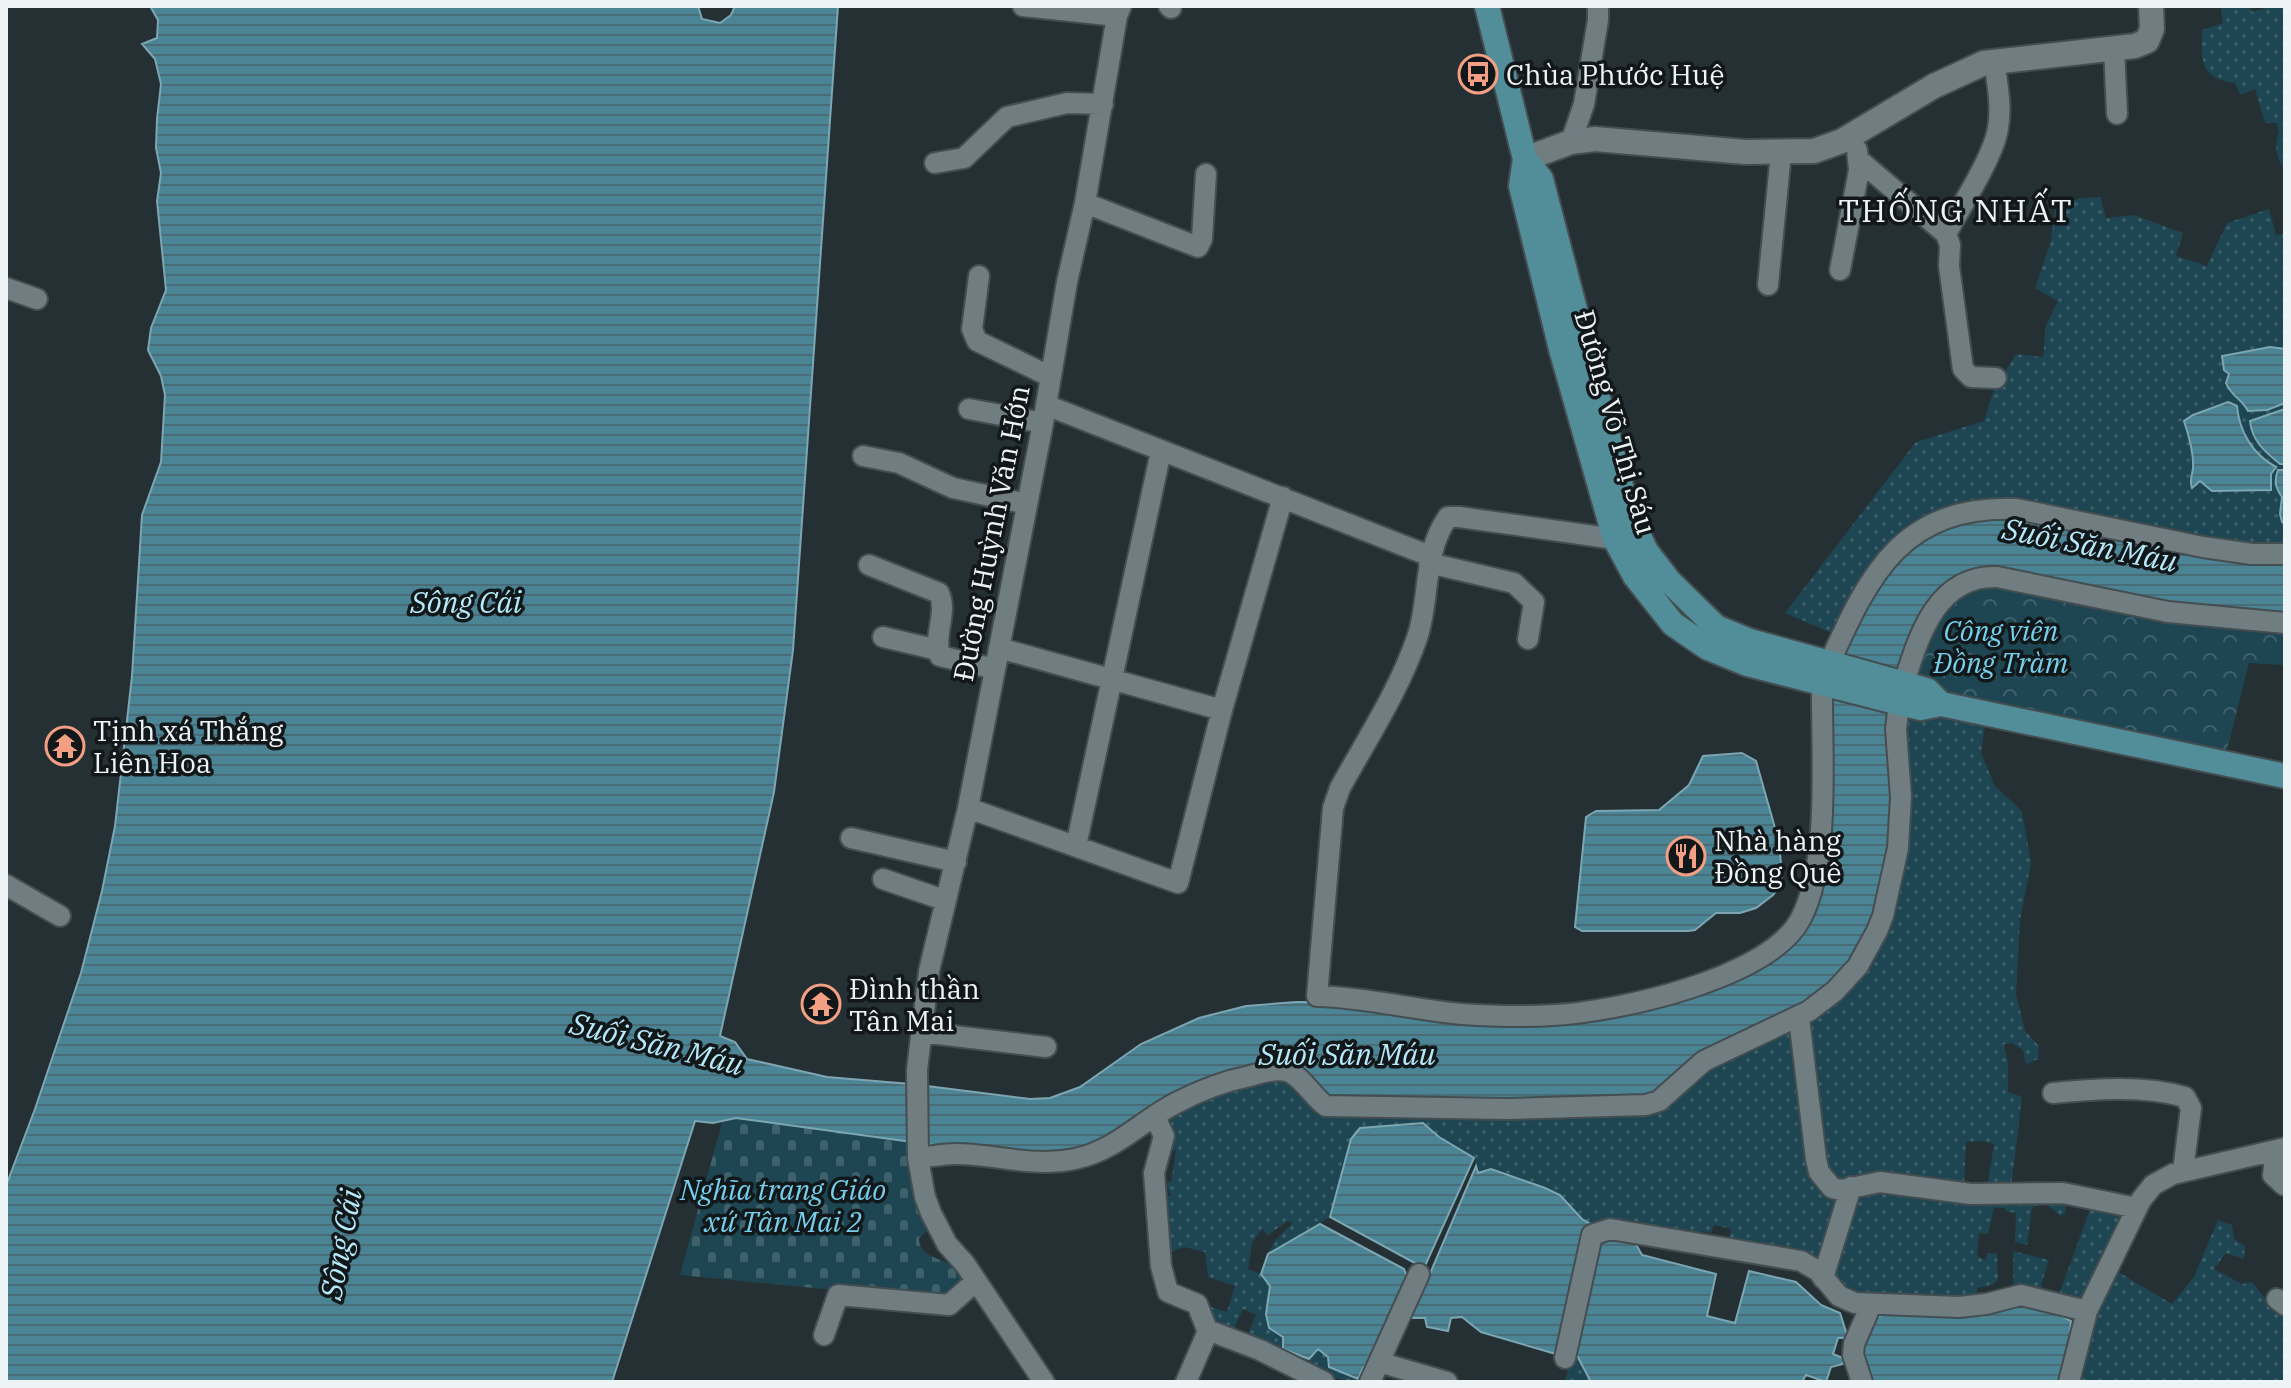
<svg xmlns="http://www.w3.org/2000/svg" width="2291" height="1388" font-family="'IBM Plex Serif',serif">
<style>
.grass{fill:url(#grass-dots)}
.forest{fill:url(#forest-crowns)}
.cemetery{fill:url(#cemetery-stones)}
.water{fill:url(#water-rules);stroke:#7ca6b2;stroke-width:2}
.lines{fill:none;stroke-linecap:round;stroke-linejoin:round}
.minor-casing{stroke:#444d50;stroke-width:24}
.tertiary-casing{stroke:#444d50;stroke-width:28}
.secondary-casing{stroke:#444d50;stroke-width:28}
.minor{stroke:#707d81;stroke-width:20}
.tertiary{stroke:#707d81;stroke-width:24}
.secondary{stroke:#528d9a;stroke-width:24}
.labels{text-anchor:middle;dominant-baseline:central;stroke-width:7;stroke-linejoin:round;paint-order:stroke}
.poi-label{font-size:28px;fill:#edf4f6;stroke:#121719;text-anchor:start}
.street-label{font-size:28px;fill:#edf4f6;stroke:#121719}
.park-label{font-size:28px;font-style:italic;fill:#74d0ec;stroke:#121719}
.water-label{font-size:30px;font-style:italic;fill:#b6eafa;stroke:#121719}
.quarter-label{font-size:32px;letter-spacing:2px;fill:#edf4f6;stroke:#121719}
</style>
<defs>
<pattern id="grass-dots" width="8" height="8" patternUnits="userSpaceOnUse" patternTransform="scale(2)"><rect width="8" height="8" fill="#1d4652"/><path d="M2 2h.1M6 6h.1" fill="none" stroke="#3e616c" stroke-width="1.8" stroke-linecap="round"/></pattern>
<pattern id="forest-crowns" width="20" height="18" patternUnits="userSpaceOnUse" patternTransform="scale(2)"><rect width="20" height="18" fill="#1d4652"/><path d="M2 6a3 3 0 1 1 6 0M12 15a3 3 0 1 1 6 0" fill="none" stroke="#3e616c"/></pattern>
<pattern id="cemetery-stones" width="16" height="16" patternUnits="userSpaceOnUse" patternTransform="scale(2)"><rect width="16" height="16" fill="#1d4652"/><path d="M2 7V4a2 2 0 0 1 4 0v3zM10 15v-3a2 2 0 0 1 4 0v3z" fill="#3e616c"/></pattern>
<pattern id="water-rules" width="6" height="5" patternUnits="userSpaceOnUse" patternTransform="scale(2)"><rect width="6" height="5" fill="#4b8495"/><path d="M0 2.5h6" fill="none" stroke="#496c77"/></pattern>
</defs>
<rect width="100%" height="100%" fill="#253034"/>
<path class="grass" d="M2228,6h21l3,6 18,-6h15v165c-9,-14 -11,-25 -6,-40l-3,-8h-11l-10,-34 -15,6 -5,-12c-35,-5 -34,-21 -33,-53l21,-7 -2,-15z
M2100,197l6,21 28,-3 49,18 -7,23 31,10 20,-43 42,-14 7,26 9,-2v314l-36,-1 -279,-43 -42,13 -19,13 -75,105 -49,-21 131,-171 68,-21 10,-31 22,-36 27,3 3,-32 12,-24 -23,-13 16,-47 4,-32 25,-11z
M1902,714l84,3 -5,36 14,33 27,25 9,52 -11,57 -4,74 9,37 14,15 -1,13 -12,6 -3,-15 -11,-7 -8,1 4,19v29l14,5 -11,91 -24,1 7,-45 -13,-3 -15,1 -2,45 -109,-7 -34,86 -92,-24 2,-13 -17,-4 -3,8 -9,-2 -1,7 -105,-11 -14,-8 -22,-24 -69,-26 -13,4 -4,-15 -35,-21 -15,-14 -25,3 -48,13 -21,78 -62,37 7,-14 18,-17 -5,-2 -20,14 -6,-6 -10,14 -4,26 13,5 9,12 -4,28 3,14 14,9 35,12 40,30 5,-11 5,4 -4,10c-41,0 -81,-27 -116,-48l8,-19 -13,-6 -9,20 -20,-6 -10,-18 23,7 8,-26 -27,-9 -3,-25 -21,-5 -16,6 -6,-58 9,1 -5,-13 5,-1 5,-32 -12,3 -3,-35 24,-14 2,6 15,-6 -2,-4 74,-24 422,-2 110,-53z
M1865,1190l202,10 -2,14 -4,2 -17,-13 -12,5 -5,37 -12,-3 1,-29 -11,-2v-3h-11l-6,26 -9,-1 -2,23 8,4 3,-7 9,1 1,25 -6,6 -15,3v12l-124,-2 -23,-21 26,-85z
M2092,1204l37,9 -46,91 -25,-7z
M2218,1220l14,5 2,14 11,7 -1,13 -18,-6 -12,16 28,15 10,-2 14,18 19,12v70h-211l19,-69 20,-44 59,35 22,-27z
M2013,1251l36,9 -10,32 -26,-2z
M1573,1348l18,34h-26z"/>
<path class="forest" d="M1985,582l300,47v36l-36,-2 -23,91 -277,-55 -37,-21 13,-37 27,-44z"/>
<path class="cemetery" d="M735,1118l172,23 6,49 15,40 -9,8c0,20 22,19 35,29 5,4 8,11 11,17l-18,17 -267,-26 43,-156z"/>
<path class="water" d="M150,6h548l4,13 18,4 11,-8 4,-9h103l-45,644 -19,142 -54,244 15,6 12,17 80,18 84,7 119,15 20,-1 30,-11 61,-43 58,-26 47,-12 50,-4h35l131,19 230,-27 114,-71 21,-232 50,-112 48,-44 68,-21 292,47v57l-92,-8 -194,-39 -78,51 -27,158 -10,112 -23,59 -37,41 -179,107 -317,1 -55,-36 -174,83 -29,7 -114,-6 -220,-30 -23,5 -18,-2 -83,261h-606v-196l29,-77 46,-136 21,-82 13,-65 17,-150 10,-161 19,-53 4,-67 -4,-19 -13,-26 3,-22 15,-38 -9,-89 4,-28 -5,-25 1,-29 4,-35 -6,-25 -13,-15 15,-6 1,-18z
M2270,347l15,2v54l-18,7 -19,1c-6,-12 -17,-15 -22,-28l3,-9 -5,-4 -2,-14z
M2228,402l9,4c2,25 16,49 39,61l-5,7v16l-59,1 -12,-10 -8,7c-3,-8 0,-11 1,-20 1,-15 -4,-32 -9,-47l9,-6z
M2285,409v55h-5c-15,-12 -28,-23 -30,-43z
M2278,470h7v54l-3,-2 -2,-8 2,-17c-7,-10 -8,-16 -4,-27z
M1742,753l14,8 23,81 3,34 -3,11 -6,8 -17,13 -16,5h-24l-21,17 -7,1h-106l-7,-4 11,-110 10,-6 63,-1 30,-25 14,-29z
M1423,1123l16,14 35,21 -50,110 -94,-51 21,-78 9,-11z
M1476,1166l2,7 13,-4 54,19 15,7 22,24 14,8 -37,128 -78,-23 -19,-15 -11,1 -3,13 -21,-4 -2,-9h-14z
M1320,1224l84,45 4,10 -37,80 -8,9 -5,11 -29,-12 -1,-10 -10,-8 -9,10 -26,-10v-12l-14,-9 -3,-14 4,-28 -9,-12 7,-20z
M1598,1238l35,1 9,16 74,19 -9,42 28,7 14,-52 47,11 25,23 19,8 8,25h-10l-5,16 12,5 -2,5 -12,3 -5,15 -20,-7 -4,7h-211l-18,-34z
M2028,1304l26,8 17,9 -2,30 -9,31h-187c-14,-29 -10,-36 1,-65l14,-3 95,2 24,-10z"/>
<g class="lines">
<g class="minor-casing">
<path id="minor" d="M1023,6l94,10
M1169,6l2,2
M2114,48l3,66
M1571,142l13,-38 14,-84v-14
M1859,160l87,74 4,11 -1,21 14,103 8,8 25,1
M935,163l29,-5 43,-41 60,-14 36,1
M1085,203l113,44 4,-8 4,-65
M1946,234c14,-26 48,-78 52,-106 4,-22 -1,-46 -4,-68
M1840,270l19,-100 -2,-20
M979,276l-7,53 5,12 72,35
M1768,285l13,-132
M6,288l31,11
M1046,405l384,151
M969,409l74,14
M863,456l36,7 54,25 74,16
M1615,539l-156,-22h-11c-25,35 -18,79 -30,118 -18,54 -51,104 -78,153l-7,20 -16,188c49,1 97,14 145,18 30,2 61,3 91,1 64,-3 218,-37 248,-97 30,-58 20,-168 21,-235
M1429,563l85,20 20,19 -6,37
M869,565l70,28c9,20 -6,42 1,63l55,13
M883,637l55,13
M999,648l223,62
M1829,664c41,-92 74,-159 188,-155l186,38 49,7h33
M1904,683c15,-48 33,-108 93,-106l171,35 117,11
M968,808l210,75 44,-173 61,-213
M851,838l105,24
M1076,846l85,-395
M883,879l61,21
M6,885l54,31
M1799,1018l17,141 3,13 13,16 9,2 39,-8 91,12 92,-1 74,15
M921,1032l125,15
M2053,1093c43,-4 91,-8 132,4l6,11 -8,63
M1155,1117l9,19 -10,37 7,93 7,26 29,12 11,28
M2276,1150l-3,25 11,10
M918,1158c12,-1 25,-4 37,-4 42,0 77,14 120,5 40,-8 66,-38 101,-56 23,-12 49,-22 74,-27 11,-3 24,-8 36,-5 16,4 26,26 40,35l181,3 139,-4 13,-4 45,-40 105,-50 26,-20 23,-25 19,-35 6,-15 15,-68 3,-51 -5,-68 3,-26
M1823,1278l28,-91
M2277,1299l8,6
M824,1335l14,-40 111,10 27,-24
M1565,1358l27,-123 18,-6 191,32 17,10 21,25 16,7 104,4 27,-3 35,-9 66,16
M1379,1362l68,20
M1044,1382l-79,-118 -18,-20 -16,-31 -6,-16 -7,-39 -1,-88 12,-99 39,-163 75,-385 24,-141 18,-79 32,-187 4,-10
M1186,1382l19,-44 3,-6h5l47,18 64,32
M1370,1382l49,-108
M1862,1382l-9,-27 1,-11 17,-39
M2069,1382l18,-71 54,-111 12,-15 20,-11 112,-26"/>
</g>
<g class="tertiary-casing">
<path id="tertiary" d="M1525,159l46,-17 24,-3 150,13 69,-1 28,-10 92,-55 50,-23 151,-17 12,-5 5,-12 -1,-23"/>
</g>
<g class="secondary-casing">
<path id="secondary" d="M1487,6l38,153 -4,27 40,163 54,190 20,37 38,48 35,24 39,16 152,39 22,5 20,-4 344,72
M1525,159l16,20 87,334 18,38 23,30 47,46 34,14 177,49 14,14"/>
</g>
<use href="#minor" class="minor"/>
<use href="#tertiary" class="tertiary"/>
<use href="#secondary" class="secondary"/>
</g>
<defs>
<g id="bus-ring" transform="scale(2)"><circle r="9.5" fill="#121719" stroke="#f39f83" stroke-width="1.5"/><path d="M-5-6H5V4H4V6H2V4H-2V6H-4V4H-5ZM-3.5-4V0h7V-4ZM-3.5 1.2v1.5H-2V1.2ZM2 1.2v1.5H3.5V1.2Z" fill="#f39f83"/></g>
<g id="temple-ring" transform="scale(2)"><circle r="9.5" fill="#121719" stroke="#f39f83" stroke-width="1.5"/><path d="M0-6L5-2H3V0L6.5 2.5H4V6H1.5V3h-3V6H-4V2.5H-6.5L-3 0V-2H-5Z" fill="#f39f83"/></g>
<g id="restaurant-ring" transform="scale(2)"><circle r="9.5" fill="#121719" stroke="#f39f83" stroke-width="1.5"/><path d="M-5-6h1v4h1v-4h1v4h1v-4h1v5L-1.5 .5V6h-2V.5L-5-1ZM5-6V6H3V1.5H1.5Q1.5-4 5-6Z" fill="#f39f83"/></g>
</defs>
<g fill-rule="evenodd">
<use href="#bus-ring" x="1478" y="74"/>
<use href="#temple-ring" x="65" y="746"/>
<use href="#restaurant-ring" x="1686" y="856"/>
<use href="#temple-ring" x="821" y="1004"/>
</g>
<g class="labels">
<g class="poi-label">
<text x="1506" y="74">Chùa Phước Huệ</text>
<text x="93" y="730">Tịnh xá Thắng<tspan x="93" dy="32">Liên Hoa</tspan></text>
<text x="1714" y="840">Nhà hàng<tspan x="1714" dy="32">Đồng Quê</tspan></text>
<text x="849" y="988">Đình thần<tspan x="849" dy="32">Tân Mai</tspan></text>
</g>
<g class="street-label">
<text transform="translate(1616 422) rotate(74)">Đường Võ Thị Sáu</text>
<text transform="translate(991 533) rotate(-79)">Đường Huỳnh Văn Hớn</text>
</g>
<g class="park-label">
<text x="2001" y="630">Công viên<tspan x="2001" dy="32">Đồng Tràm</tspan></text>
<text x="783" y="1189">Nghĩa trang Giáo<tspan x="783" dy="32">xứ Tân Mai 2</tspan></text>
</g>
<g class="water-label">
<text transform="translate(2090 544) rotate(11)">Suối Săn Máu</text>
<text x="466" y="601">Sông Cái</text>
<text transform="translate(657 1043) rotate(14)">Suối Săn Máu</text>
<text x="1347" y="1053">Suối Săn Máu</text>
<text transform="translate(340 1244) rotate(-79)">Sông Cái</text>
</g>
<g class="quarter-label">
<text x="1956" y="210">THỐNG NHẤT</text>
</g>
</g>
<rect width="2291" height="1388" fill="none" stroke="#edf4f6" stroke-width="16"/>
</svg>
